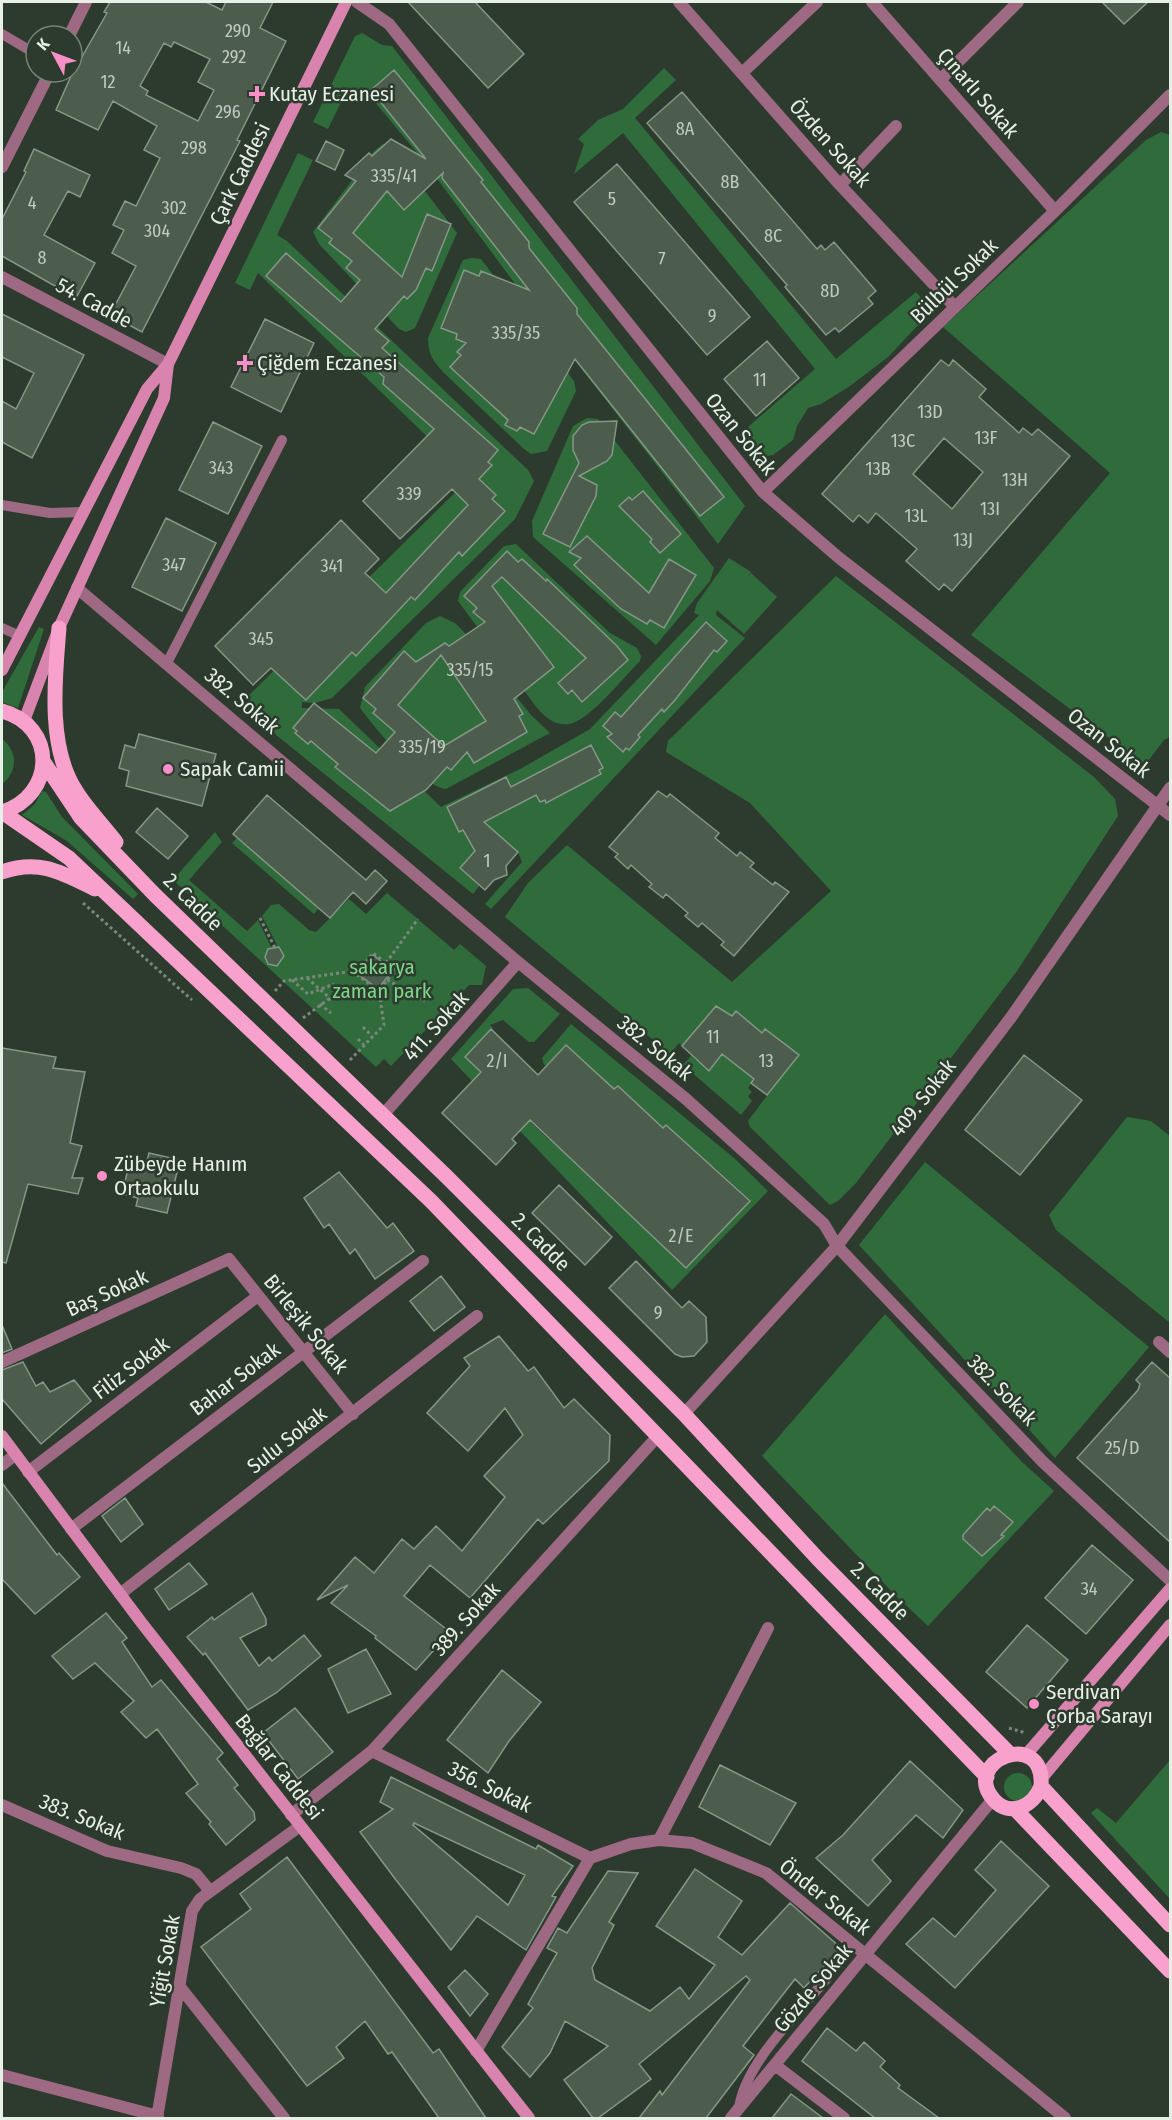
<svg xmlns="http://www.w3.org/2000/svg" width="1172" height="2120" font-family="'Fira Sans Condensed',sans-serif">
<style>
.green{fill:#306c3b}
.building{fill:#4c5c4d;stroke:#859786;stroke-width:1.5;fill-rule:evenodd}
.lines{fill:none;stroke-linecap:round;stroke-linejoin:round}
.path{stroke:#7b877b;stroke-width:3;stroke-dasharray:3 3;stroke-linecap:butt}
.lane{stroke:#9e6983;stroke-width:10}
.street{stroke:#9e6983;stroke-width:12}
.secondary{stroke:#d884ae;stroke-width:12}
.primary{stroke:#f8a1cd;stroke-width:15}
.poi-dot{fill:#fa8fc7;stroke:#2c3b2d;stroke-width:2}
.labels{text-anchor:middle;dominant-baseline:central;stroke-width:5;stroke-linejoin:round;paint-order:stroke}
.number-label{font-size:18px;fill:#c0cbc0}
.street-label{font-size:21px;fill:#e7f0e7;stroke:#2c3b2d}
.poi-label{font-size:21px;fill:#e7f0e7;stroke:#2c3b2d;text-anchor:start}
.park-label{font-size:21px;fill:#7dd78a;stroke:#2c3b2d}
</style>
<rect width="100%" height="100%" fill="#2c3b2d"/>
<path class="green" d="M362,33l20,12 10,1 353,460 -27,38 -208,-267 -86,-116 -61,-73 -19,8 -16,33 -15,-7 42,-86z
M664,68l12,12 -41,38 201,241 80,-67 7,8 -2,22 -33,35 -38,29 -29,18 -13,4 -11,18 -4,14 -20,15 -10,2 -9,-7 -9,-14 4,-10 66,-57 -192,-236 -49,41 10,-30 -6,-5 20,-19 25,-11z
M1161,132l9,3v602l-6,3 -19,25 -174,-130 139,-162 -167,-146 203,-187z
M383,144l13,9 61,80 -42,95 -9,4 -7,-3 -80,-85 -6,-12 61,-81z
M298,153l15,7 -36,75 10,6 241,229 6,11 -19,38 -183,179 -17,5 -13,-1v6l37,1 102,98 81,-39 68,-39 109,-114 -5,-2 3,-10 32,-45 22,14 -4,5 4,-4 26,24 -33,37 -27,-24 -1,5 29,23 -254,271 -6,-5 37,-42 -4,-10 -25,-21 -13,54 -7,9 -234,-189 231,-227 -212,-205 -8,17 -15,-7z
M471,258l10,1 93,122 2,10 -29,60 -16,3 -7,-5 -81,-77c-10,-11 -15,-18 -15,-34l35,-78z
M587,418l11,1 116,149 -4,13 -54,64 -123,-108 -1,-16 41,-95z
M516,544l94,89 27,15 4,8 -1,5c-16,16 -51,60 -71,63 -14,2 -24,-7 -32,-16l-79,-107 2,-9 44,-46z
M836,576l258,201 21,22 3,17 -101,155 -161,212 -18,18 -8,4 -80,-78 -2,-6 50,-67 -33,-25 -28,36 17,14 -6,9 4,4 -4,4 4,5 -11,14 -58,-50 8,-9 18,15 40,-49 -12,-11 -5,5 -16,-10 -34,40 -3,-3 -9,11 -165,-137 23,-34 39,-38 165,137 99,-91 -81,-88 -84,-51 2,-11z
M440,616l15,7 9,9 67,83 19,18 -104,56c-23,-2 -71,-61 -86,-81l5,-21 61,-64z
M39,627l5,2 -26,79 -16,-6v-10z
M2,739c16,12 16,33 0,45z
M42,791l4,1 16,25 76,77 -5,5 -66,-58 -45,-26 13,-11z
M215,832l7,10 -33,38 58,51 11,-11 13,27 6,-2 -15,-29 9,-11 8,-1 30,26 7,2 33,-33 17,15 21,-21 67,57 6,-6 26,22 -4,19h-13l-78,81 -7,-7 -8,8 -203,-187z
M237,838l82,70 -5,6 -82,-71z
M528,988l32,26 -26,28h-5l-26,-22 -13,5 3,3 -28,29 84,83 20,-20 -10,27 127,121 25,-26 -8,-8 25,-10 22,-24 -36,-33 -19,20 -48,-41 9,-24 -38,-36 -20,21 4,-29 -36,-33 -19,20h-3l-2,-7 29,-34 163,134 34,33 -96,99 -221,-231 62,-70z
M1127,1117l24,4 19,15v187l-114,-93 -7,-15z
M925,1162l224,185 -94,111 -196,-213z
M885,1314l136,147 33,30 -126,135 -32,-30 -134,-140z
M1170,1760v139l-79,-86 6,-5 19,15z
M1004 1787a14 14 0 1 1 28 0a14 14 0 1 1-28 0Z"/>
<path class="building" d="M110,2h96l16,8 4,-8h47l-13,26 26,13 -49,99 3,1 -98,191 -32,-17 26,-49 -24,-13 12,-23 -11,-5 12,-24 11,5 24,-48 -16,-8 13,-24 -44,-25 -15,29 -42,-20 15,-34 36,-63 -3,-1zM174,42l36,17 -12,23 16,8 -16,31 -52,-26 2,-4 -8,-5 24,-43 7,4z
M408,2h67l49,52 -36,34z
M1102,2h46l-24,22z
M394,70l89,110 -2,2 48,60v6l48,60v6l147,183 -24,19 -125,-157 -41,75 -14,-7 -3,4 -12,-6 3,-5 -58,-53 11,-12 -4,-3 9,-9 -10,-4 1,-5 -16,-6 23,-58 15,6 2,-5 48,19 -87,-112 1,-5 -39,37 -17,-19 -34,42 49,44 25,-63 24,10 -19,47 -6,-3 -10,22 -9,9 -3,-3 -29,33 14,12 -7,7 116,102 -10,12 4,3 -13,14 17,16 -4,4 13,12 -43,45 -3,-4 -44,48 -4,-3 -55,59 -4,-4 -46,48 -35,-32 -18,17 -38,-39 126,-126 38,39 -14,14 21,20 82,-88 -16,-16 -52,50 -37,-38 71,-72 -51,-45 1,-7 -118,-101 20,-23 55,49 19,-22 -14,-12 6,-7 -23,-18 3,-4 -14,-11 38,-47 -11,-6 24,-22 3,3 19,-17 35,20 -55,-69z
M682,92l135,157 4,-4 4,5 9,-8 42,49 -8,7 5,6 -34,28 -4,-4 -9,7 -41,-48 2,-2 -140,-162z
M326,141l18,9 -9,20 -19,-9z
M34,149l56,26 -10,22 -12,-6 -24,44 51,28 -19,35 -74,-42v-37l24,-47 -2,-1z
M617,164l133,153 -43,38 -133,-153z
M2,314l82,41 -52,103 -30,-16v-41l14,8 18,-36 -32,-16z
M265,319l49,24 -33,69 -50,-25z
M767,341l32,37 -43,38 -32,-37z
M941,360l8,6 4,-6 33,29 -7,8 40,36 4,-5 9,7 6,-6 32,27 -118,135 -8,-7 -5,6 -33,-29 11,-12 -41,-36 -8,10 -9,-8 -6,7 -31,-28zM944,438l39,34 -31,37 -39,-35z
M617,421l-5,34 -5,6 -28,15 18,9 -1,11 -26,51 -27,-13 36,-71 -6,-13v-14l9,-11 7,-3z
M213,422l49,24 -34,68 -49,-24z
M643,491l38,43 -21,19 -10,-11 2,-3 -33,-33 10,-9 3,3z
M166,518l50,25 -34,68 -50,-24z
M587,536l62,57 20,-34 27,16 -32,53 -14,-8 -3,4 -26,-15 -47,-44 7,-7 -12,-6z
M507,551l11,11 4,-3 24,22 1,-2 70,67 11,14 -46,42 -10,-12 -4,4 -10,-11 28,-25 -84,-81 -10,9 62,81 -40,32 9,15 -4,2 8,16 -53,31 -7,-11 -16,18 -4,-3 -21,23 -36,21 -55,-44 3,-3 -27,-23 -3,3 -13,-11 2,-2 -4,-3 21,-25 62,50 19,-21 -22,-19 3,-4 -13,-11 41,-47 12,11 29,-19 4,3 36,-24 -12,-10 4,-4 -13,-12zM441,655l45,66 -42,25 -46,-41z
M706,622l21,19 -10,11 -3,-2 -39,50 -11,12 -2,-3 -24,26 2,2 -11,13 -3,-2 -3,4 -16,-15 5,-3 -9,-8 12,-14 6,5z
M139,734l77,20 -14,52 -76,-20 3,-15 -10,-3 6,-23 10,3z
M591,745l12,23 -4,2 2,4 -55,29 -1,-3 -5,2 -4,-7 -52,27 34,30 -12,14 1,9 -13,5 -9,10 -25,-22 15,-17 -12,-21 -4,2 -12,-25 59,-30 5,10z
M658,791l9,6 3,-3 49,39 -4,5 22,18 3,-4 14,11 -4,4 23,18 2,-3 14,10 -55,64 -13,-11 3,-3 -22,-19 -4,4 -13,-11 3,-3 -22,-19 -3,4 -14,-11 3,-3 -21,-19 -3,4 -13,-12 3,-3 -9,-7z
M267,795l99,85 9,-10 12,11 -21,23 -13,-12 -23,26 -97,-84z
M157,808l31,28 -20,23 -32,-27z
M279,947l5,9 -7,10 -9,-2 -3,-7 3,-8z
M373,955l20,15 -15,19 -20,-15z
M716,1006l16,10 4,-5 26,22 3,-4 34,26 -32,40 -16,-12 3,-4 -32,-25 -13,17 -27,-25z
M491,1029l47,46 28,-30 48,44 4,-3 45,42 3,-3 84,76 -64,67 -156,-148 -18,19 4,4 -20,22 -54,-52 39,-41 -16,-15z
M2,1048l54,9 -3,11 32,4 -15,71 12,3 -10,32h11l-5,16 -50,-10 -22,79 -4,-1z
M1024,1055l58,45 -62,75 -55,-45z
M149,1153l31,7 -13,53 -31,-7 2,-8 -16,-4 8,-33 16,4z
M339,1172l48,56 6,-5 21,28 -39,28 -20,-30 -5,5 -21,-30 -5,4 -20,-30z
M559,1185l53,52 -27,28 -53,-52z
M636,1261l46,47 7,-7 17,16 1,25 -13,14 -12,1 -7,-3 -66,-66z
M441,1276l24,31 -31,24 -24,-30z
M2,1325l10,24 -10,4z
M499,1336l29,35 6,-4 30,41 10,-9 36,36 -1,26 -66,63 -5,-5 -68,79 -40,-33 -26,31 46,36 -34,38 -41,-32 1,-2 -45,-33 17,-18 -31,15 38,-43 19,16 28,-34 12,10 22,-23 26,25 43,-54 -21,-21 39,-41 -18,-27 -37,43 -41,-38 43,-47 -6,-8z
M23,1362l13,24 7,-4 7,10 24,-12 17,21 -50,43 -39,-45v-29z
M1152,1362l18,16v164l-93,-84 61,-68 2,-6 -4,-4z
M2,1483l55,72 2,-2 21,24 -45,37 -33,-35z
M125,1498l18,26 -22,18 -19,-26z
M994,1506l19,16 -12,13 3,1 -22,20 -19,-17v-4l24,-27 3,3z
M1092,1545l41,35 -47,54 -41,-36z
M189,1563l18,21 -38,26 -14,-21z
M252,1593l14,26v6l-26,13 19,28 10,-9 3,4 32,-26 17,21 -45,37 -28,17 -43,-57 -2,2 -16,-18 25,-20 2,3z
M106,1613l21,25 -5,4 30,45 9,-7 62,73 -6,6 21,26 -4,3 20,24 1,8 -29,25 -17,-21 2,-2 -25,-29 12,-9 -41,-55 -11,9 -25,-26 13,-11 -39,-38 -22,16 -21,-23z
M1027,1625l41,35 -41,48 -41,-36z
M366,1649l25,45 -43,19 -20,-44z
M502,1670l39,32 -32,39 -21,32 -41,-33z
M295,1708l38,44 -35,27 -35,-46z
M910,1761l53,49 -20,28 -27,-23 -44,45 19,21 -23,25 -52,-48 27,-23z
M720,1765l76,38 -26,42 -71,-38z
M391,1777l145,72 2,-4 35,21 -21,30 4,1 -30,53 -49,-34 -26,34 -55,-70 -36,-48 33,-23 -13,-7zM414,1823l111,52 -17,30 -95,-80z
M1001,1841l48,45 -94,102 -49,-44 27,-26 22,19 41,-47 -21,-20z
M287,1857l146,196 6,-4 47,69h-47l-47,-66 -4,2 -23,-33 -29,26 8,11 -37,28 -106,-139 50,-38 -11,-15z
M695,1869l47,32 -24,36 24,18 48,-52 51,45 -37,40 -9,-9 -52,67 11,9 -48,63h-67l21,-27 2,4 88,-115 -4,-4 -107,88 12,15 -53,39h-5l-29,-38 44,-34 -43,-25 -15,32 -20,24 -28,-30 31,-39 -5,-4 29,-51 -10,-5 11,-20 9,5 41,-62 30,2 -29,49 5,3 -22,43 3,12 55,31 30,-24 9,12 26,-34 -59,-39z
M465,1970l23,24 -18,22 -22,-29z
M827,2028l29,23 8,-9 21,19 -5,6 20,18 -2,3 41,30h-64l-73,-57z
M791,2094l32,24h-51z"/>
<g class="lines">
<path class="path" d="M83,903l109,97
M260,918l15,30
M386,963l32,-44
M352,971l27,20 16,-21 -22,-17 -14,18
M307,978l25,22
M292,980l16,14 26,-10
M387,980l38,21
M275,991l9,-10 76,-11
M320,1004l11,9
M303,1018l30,-22
M363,1027l9,9
M358,1039l6,6
M350,1060l34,-35 -5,-34
M1009,1728l17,5"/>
<path class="lane" d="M2,34l34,20
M2,505l48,8 33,-1
M2,628l18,8
M167,663l115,-223
M739,2108c6,-45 60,-96 89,-131"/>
<path class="street" d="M357,2l32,22 374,468 75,65 332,258
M679,2l161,183 115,122
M872,2l183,209
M69,36l17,-34
M742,73l75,-71
M940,80l78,-78
M2,167l48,-95
M840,185l56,-59
M2,277l166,87
M763,492l292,-281 115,-116
M77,588l441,374 168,137 138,125 13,22 206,216 127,118
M383,1115l135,-153
M1159,1342l11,10
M2,1362l227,-103 124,155
M684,1414l153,-168 175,-230 158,-228
M2,1465l13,-10
M28,1472l230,-176
M71,1529l352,-268
M120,1594l357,-278
M372,1751l218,107
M2,1805l105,46 74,17 15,6 14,17
M291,1815l81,-64 285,-314
M659,1840l109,-212
M180,1987l104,131
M476,2051l114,-193 41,-14 28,-4 33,3 74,30 299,245
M775,2065l69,53
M2,2075l156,41
M157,2118l35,-207 8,-12 100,-73
M731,2118l262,-319"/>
<path class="secondary" d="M2,670l145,-281 21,-25 178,-362
M24,721l35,-93 105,-230 4,-34
M2,1436l139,186 388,496
M1025,1756l145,-167
M1041,1779l129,-154"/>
<path class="primary" d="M59,628c-4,49 -12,119 17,163 11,18 27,34 40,51
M2,711c55,15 54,84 0,101
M43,761l38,57 74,77 293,283 236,236 134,145 192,195
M2,812l67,46 362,343 556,576
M2,872c37,-13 59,0 93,17
M1041,1786c-7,20 -31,32 -47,14 -35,-39 51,-73 47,-14l129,139
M1015,1809l155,162"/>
</g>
<g class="poi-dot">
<path d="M254 85h6v6h6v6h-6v6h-6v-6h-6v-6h6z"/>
<path d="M242 354h6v6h6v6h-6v6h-6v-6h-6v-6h6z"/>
<circle cx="168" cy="769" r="6"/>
<circle cx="102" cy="1176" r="6"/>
<circle cx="1034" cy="1704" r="6"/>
</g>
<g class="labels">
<g class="number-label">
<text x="238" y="31">290</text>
<text x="123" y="48">14</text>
<text x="234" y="57">292</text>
<text x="108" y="82">12</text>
<text x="228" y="112">296</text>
<text x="685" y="129">8A</text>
<text x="194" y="148">298</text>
<text x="394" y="176">335/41</text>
<text x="730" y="182">8B</text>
<text x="612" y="199">5</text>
<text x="32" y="203">4</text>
<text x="174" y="208">302</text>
<text x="157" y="231">304</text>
<text x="773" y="236">8C</text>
<text x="42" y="258">8</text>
<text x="662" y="259">7</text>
<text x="830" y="291">8D</text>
<text x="712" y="316">9</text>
<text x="516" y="333">335/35</text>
<text x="760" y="380">11</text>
<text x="930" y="412">13D</text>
<text x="986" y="438">13F</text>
<text x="903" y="441">13C</text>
<text x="221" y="468">343</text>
<text x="878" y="469">13B</text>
<text x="1015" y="480">13H</text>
<text x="409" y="494">339</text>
<text x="990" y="509">13I</text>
<text x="916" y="516">13L</text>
<text x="963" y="540">13J</text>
<text x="174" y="565">347</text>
<text x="332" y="566">341</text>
<text x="261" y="639">345</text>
<text x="470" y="670">335/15</text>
<text x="422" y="747">335/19</text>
<text x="487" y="861">1</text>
<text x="713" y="1037">11</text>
<text x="497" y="1061">2/I</text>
<text x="766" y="1061">13</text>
<text x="681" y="1236">2/E</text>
<text x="658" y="1313">9</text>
<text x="1122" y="1448">25/D</text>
<text x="1089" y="1589">34</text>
</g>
<g class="street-label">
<text transform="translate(978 93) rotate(49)">Çınarlı Sokak</text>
<text transform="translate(830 143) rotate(48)">Özden Sokak</text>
<text transform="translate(240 174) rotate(-64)">Çark Caddesi</text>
<text transform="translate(954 281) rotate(-44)">Bülbül Sokak</text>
<text transform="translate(94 303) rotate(28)">54. Cadde</text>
<text transform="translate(741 434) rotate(51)">Ozan Sokak</text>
<text transform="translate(242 701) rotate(40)">382. Sokak</text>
<text transform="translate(1109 743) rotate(38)">Ozan Sokak</text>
<text transform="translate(193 902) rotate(44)">2. Cadde</text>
<text transform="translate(436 1026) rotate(-48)">411. Sokak</text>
<text transform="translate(655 1048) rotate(39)">382. Sokak</text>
<text transform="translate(923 1098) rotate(-52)">409. Sokak</text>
<text transform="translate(541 1242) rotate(45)">2. Cadde</text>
<text transform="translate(107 1293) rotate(-24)">Baş Sokak</text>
<text transform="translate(306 1324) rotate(51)">Birleşik Sokak</text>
<text transform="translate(131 1368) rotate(-37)">Filiz Sokak</text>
<text transform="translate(235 1379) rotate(-37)">Bahar Sokak</text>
<text transform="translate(1002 1390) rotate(46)">382. Sokak</text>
<text transform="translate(287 1440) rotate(-38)">Sulu Sokak</text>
<text transform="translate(880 1591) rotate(45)">2. Cadde</text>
<text transform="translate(466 1619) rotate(-48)">389. Sokak</text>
<text transform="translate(279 1767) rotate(52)">Bağlar Caddesi</text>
<text transform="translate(490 1787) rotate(26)">356. Sokak</text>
<text transform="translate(82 1817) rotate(22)">383. Sokak</text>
<text transform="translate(825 1897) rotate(38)">Önder Sokak</text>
<text transform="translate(165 1961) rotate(-80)">Yiğit Sokak</text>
<text transform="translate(813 1988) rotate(-50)">Gözde Sokak</text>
</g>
<g class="poi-label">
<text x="269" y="94">Kutay Eczanesi</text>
<text x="257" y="363">Çiğdem Eczanesi</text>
<text x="180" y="769">Sapak Camii</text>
<text x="114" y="1164">Zübeyde Hanım<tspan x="114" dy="24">Ortaokulu</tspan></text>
<text x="1046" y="1692">Serdivan<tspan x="1046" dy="24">Çorba Sarayı</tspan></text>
</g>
<g class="park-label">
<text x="382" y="967">sakarya<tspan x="382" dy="24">zaman park</tspan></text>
</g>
</g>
<rect width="1172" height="2120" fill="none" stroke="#e7f0e7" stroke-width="6"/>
<g transform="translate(54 54) rotate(311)"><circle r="28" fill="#2c3b2d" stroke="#778377" stroke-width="1.5"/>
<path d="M0-4.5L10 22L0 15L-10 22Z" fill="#fa8fc7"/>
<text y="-9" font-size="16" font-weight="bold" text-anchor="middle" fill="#e7f0e7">K</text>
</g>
</svg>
